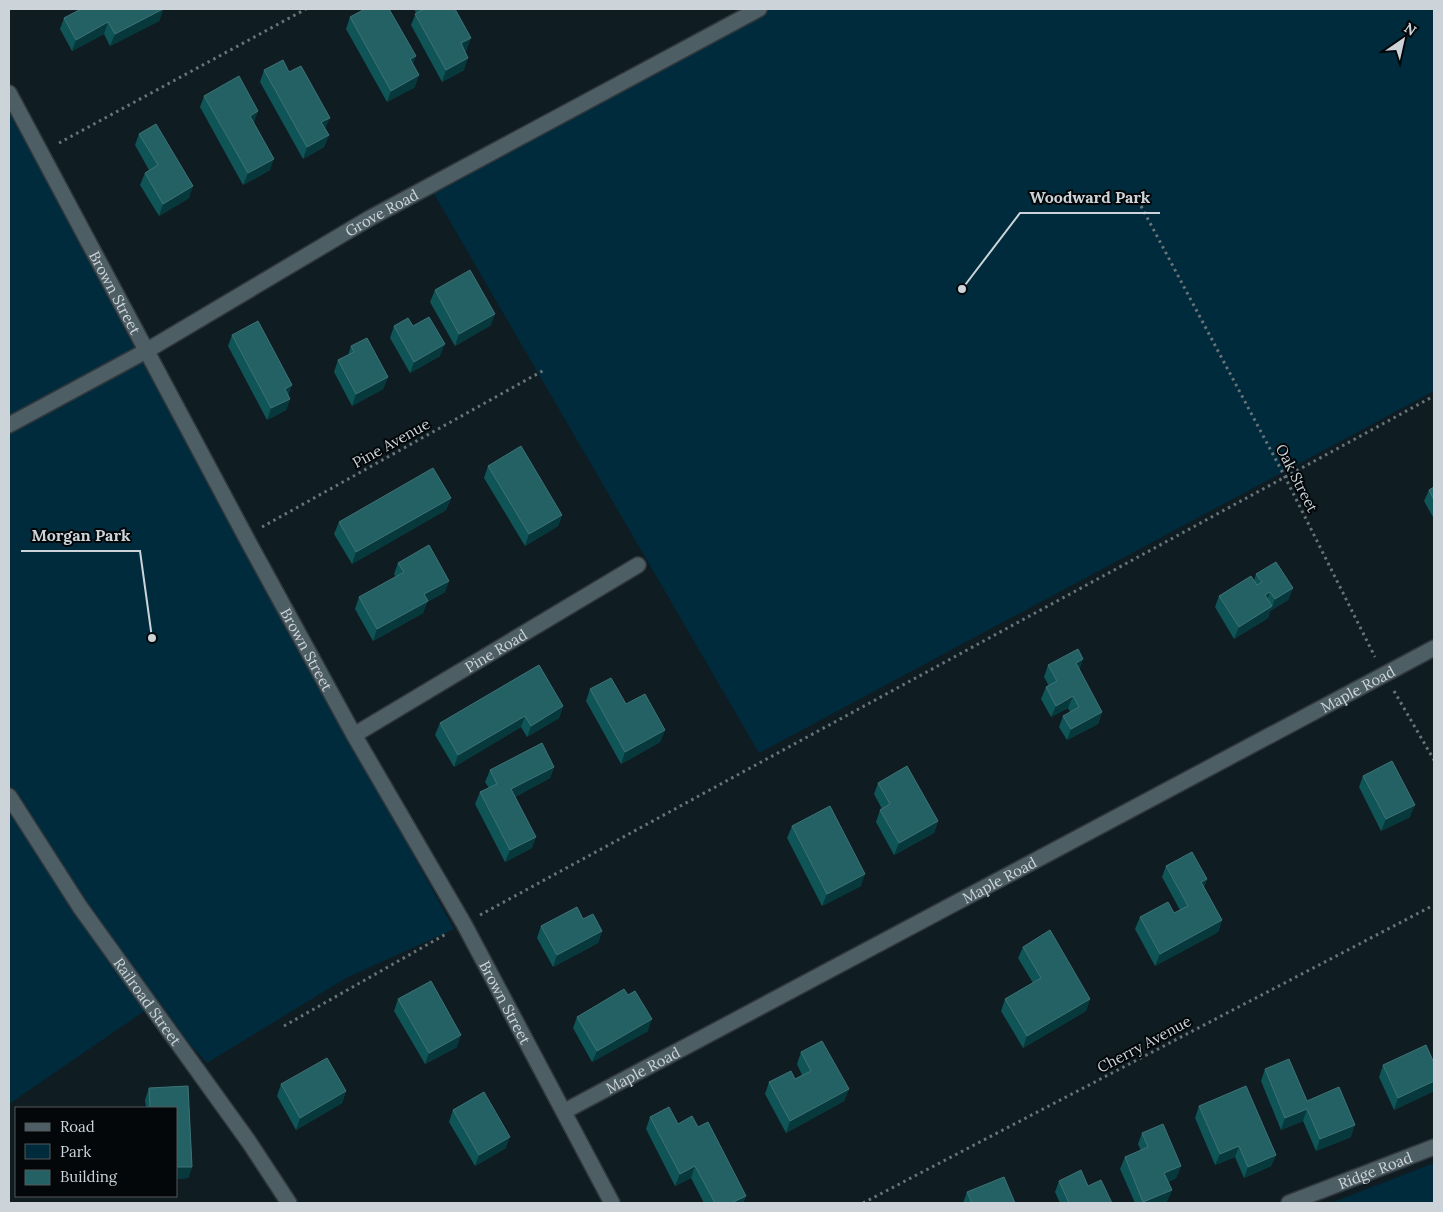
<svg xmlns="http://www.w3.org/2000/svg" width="1443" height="1212" font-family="Lora,serif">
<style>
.green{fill:#002b3c}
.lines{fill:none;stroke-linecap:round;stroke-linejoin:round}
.minor-casing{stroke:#31383d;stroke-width:18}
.tertiary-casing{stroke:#31383d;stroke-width:18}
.path{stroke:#697479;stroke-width:3;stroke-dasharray:2.5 4;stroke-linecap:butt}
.minor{stroke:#4e5e65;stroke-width:15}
.tertiary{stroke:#4e5e65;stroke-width:15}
.wall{fill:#0f5456}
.shaded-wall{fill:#07383c}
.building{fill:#246164;stroke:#3e7376}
.labels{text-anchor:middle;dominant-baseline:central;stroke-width:4;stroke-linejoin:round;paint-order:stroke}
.street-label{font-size:15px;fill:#ccd4d9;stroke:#030709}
.leader{fill:none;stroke:#ccd4d9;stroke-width:2}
.callout-dot{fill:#ccd4d9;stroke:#030709;stroke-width:2}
.callout-label{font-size:16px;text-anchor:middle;font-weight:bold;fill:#ccd4d9;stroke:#030709;stroke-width:4;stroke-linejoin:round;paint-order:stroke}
</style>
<rect width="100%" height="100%" fill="#0f1d23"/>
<path class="green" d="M765,9h669v382l-675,362 -329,-566z
M9,104l125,243 320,582 -108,49 -139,85 -18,-20 -30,-42 -150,103z
M1434,1163v40h-103z"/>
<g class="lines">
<g class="minor-casing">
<g id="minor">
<path id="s1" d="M9,93l240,450 105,192 110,189 148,279"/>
<path id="s2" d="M9,425l137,-74 224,-133 389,-209"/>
<path id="s3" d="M354,735l284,-170"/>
<path id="s4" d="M565,1111l869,-463"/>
<path id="s5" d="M1289,1203l145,-56"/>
</g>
</g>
<g class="tertiary-casing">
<g id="tertiary">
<path id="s6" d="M9,796l71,111 169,235 40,61"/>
</g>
</g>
<path class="path" d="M59,143l247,-134
M1141,206l144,271 90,180
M262,527l284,-158
M1394,691l40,69
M480,915l954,-519
M284,1026l162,-92
M863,1203l571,-298"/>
<use href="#minor" class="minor"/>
<use href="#tertiary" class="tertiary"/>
</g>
<path class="wall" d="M163,9l-4,12 -49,25 -6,-12 -32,17 -12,-22 4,-11z
M414,9h41l12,40 -2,2 -1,19 -22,12 -31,-57 5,-12z
M350,17l63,48 2,22 -28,15 -41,-73z
M264,70l25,2 40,63 -5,12 -21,12 -43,-77z
M204,96l66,74 -27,15 -43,-78z
M139,134l50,64 -30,18 -19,-31 5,-12 4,-3 -14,-25z
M435,290l56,35 -36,21 -25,-44z
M394,326l46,30 -30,17 -20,-35z
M232,335l56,61 2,3 -4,11 -19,10 -39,-74z
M351,346l37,31 -5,12 -31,17 -18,-34 4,-12 10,-5z
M488,466l74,49 -4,11 -33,20 -41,-68z
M1434,487v32l-10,-18 5,-11z
M451,498l-5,12 -94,54 -18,-30 5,-12z
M398,563l47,29 -18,10 -4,11 -50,28 -18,-32 4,-12 37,-20 -2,-3z
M1256,574l37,14 -5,12 -18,11 -2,7 -34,21 -19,-32 4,-11 35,-15z
M1048,665l31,5 23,42 -4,12 -31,16 -8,-13 4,-11 7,-4 -2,-4 -17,9 -10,-18 5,-12 3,-1 -5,-9z
M590,689l36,15 39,26 -5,12 -39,22 -35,-63z
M563,706l-4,12 -32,19 -6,-10 -67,40 -19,-32 5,-12z
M554,767l-4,11 -35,19 17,51 -27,14 -30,-58 5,-12 9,-4 -4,-6 5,-12z
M1363,776l47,41 -29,14 -22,-44z
M878,783l60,38 -4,12 -40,22 -18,-33 4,-12 2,-1 -8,-15z
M792,826l69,60 -39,20 -35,-68z
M1166,866l41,13 -3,8 18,33 -4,12 -63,34 -20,-37 5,-12 34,-4 6,-3 -18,-33z
M583,919l19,12 -4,12 -45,24 -16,-29 4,-12z
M1023,947l67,52 -4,12 -63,37 -22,-37 4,-12 28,-16 -15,-25z
M398,999l59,48 -32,17 -31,-53z
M577,1017l71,14 -56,31 -19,-34z
M801,1052l48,37 -5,12 -58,32 -21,-39 4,-12 26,-3 7,-4 -5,-11z
M1434,1063v28l-40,19 -15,-33 4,-12z
M1265,1069l42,32 44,36 -35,14 -13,-30 -22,9 -20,-49z
M281,1084l65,7 -4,12 -46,27 -19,-34z
M188,1086l4,81 -4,11 -12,1v-71h-30l-1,-8 4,-12z
M1199,1106l77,49 -5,11 -27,12 -9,-21 -20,8 -20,-47z
M453,1110l53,38 -31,18 -26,-44z
M650,1117l28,7 20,3 48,69 -3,7h-39l-13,-25 -16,8 -29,-57z
M1142,1133l39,33 -5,12 -8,4 4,8 -5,11 -4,2h-28l-15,-34 5,-12 16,-6 -3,-7z
M1059,1181l29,5 24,17h-52l-5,-11z
M967,1192l48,11h-52z"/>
<path class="shaded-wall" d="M163,9l-4,12 -49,25 5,-12z
M108,22l-4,12 -32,17 4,-11z
M471,38l-4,11 -10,6 4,-12z
M416,56l-4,12 -2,-9z
M468,58l-4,12 -22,12 4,-12z
M419,75l-4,12 -28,15 4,-11z
M258,111l-4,12 -4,-7z
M330,118l-5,11 -4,-7z
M329,135l-5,12 -21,12 4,-12z
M274,159l-4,11 -27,15 5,-12z
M193,186l-4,12 -30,18 4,-12z
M495,314l-4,11 -36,21 4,-12z
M445,344l-5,12 -30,17 4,-11z
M388,377l-5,12 -31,17 4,-12z
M292,385l-4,12 -3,-8z
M290,399l-4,11 -19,10 4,-12z
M451,498l-5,12 -94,54 4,-12z
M562,515l-4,11 -33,20 4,-12z
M449,581l-4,11 -18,10 -4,11 -50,28 4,-12 47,-35z
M1293,588l-5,12 -18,11 -2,7 -34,21 5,-12 33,-20 3,-8z
M1270,592l-4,11 -1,-8z
M1083,659l-4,12 -3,-8z
M1073,696l-5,12 -17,9 5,-11z
M563,706l-4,12 -32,19 4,-11z
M1102,712l-4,12 -31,16 4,-11z
M525,716l-4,11 -67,40 4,-12z
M665,730l-5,12 -39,22 4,-12z
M554,767l-4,11 -43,23 4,-12z
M1415,805l-5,12 -29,14 5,-12z
M938,821l-4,12 -40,22 5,-12z
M536,837l-4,11 -27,14 5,-12z
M865,874l-4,12 -39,20 5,-12z
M1207,879l-4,11 -2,-8z
M1222,920l-4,12 -63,34 5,-12z
M602,931l-4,12 -45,24 4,-12z
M1090,999l-4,12 -63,37 4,-12z
M652,1019l-4,12 -56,31 5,-11z
M461,1035l-4,12 -32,17 4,-11z
M1434,1081v10l-40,19 4,-12z
M849,1089l-5,12 -58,32 4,-12z
M346,1091l-4,12 -46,27 4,-12z
M1307,1109l-4,12 -22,9 4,-12z
M1355,1125l-4,12 -35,14 4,-12z
M510,1137l-4,11 -31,18 4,-11z
M1239,1146l-4,11 -20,8 5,-11z
M1276,1155l-5,11 -27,12 4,-11z
M695,1166l-4,12 -16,8 5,-12z
M1181,1166l-5,12 -16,7 4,-12z
M176,1167h16l-4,11 -12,1z
M1172,1190l-5,11 -4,2h-20v-1z
M746,1196l-3,7h-12z"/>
<path class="building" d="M81,9h82l-48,25 -7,-12 -32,18 -12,-22z
M365,9h24l27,47 -6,3 9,16 -28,16 -41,-74z
M424,9h31l16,29 -10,5 7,15 -22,12 -31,-56z
M283,60l6,12 12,-6 29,52 -9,4 8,13 -22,12 -43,-77z
M239,76l19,35 -8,5 24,43 -26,14 -44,-77z
M156,124l37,62 -30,18 -18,-31 13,-8 -19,-31z
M470,270l25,44 -36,20 -24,-44z
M429,317l16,27 -31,18 -20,-36 14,-8 5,8z
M258,321l34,64 -7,4 5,10 -19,9 -39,-73z
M367,338l21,39 -32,17 -18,-34 16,-8 -3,-6z
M521,446l41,69 -33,19 -41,-68z
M433,468l18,30 -95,54 -17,-30z
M1434,487v13l-5,-10z
M429,545l20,36 -25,13 4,7 -51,28 -18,-32 45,-25 -6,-9z
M1276,562l17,26 -18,11 -5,-7 -5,3 7,11 -33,21 -20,-31 32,-20 6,9 5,-3 -6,-8z
M1078,649l5,10 -7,4 26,49 -31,17 -8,-13 16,-9 -6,-11 -17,10 -10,-19 11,-6 -9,-16z
M539,665l24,41 -32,20 -6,-10 -67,39 -18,-32z
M611,678l15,26 19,-10 20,36 -40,22 -35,-63z
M542,743l12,24 -43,22 25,48 -26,13 -30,-58 17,-8 -7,-14z
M1392,761l23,44 -29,14 -23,-43z
M907,766l31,55 -39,22 -19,-33 10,-6 -12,-21z
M830,806l35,68 -38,20 -35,-68z
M1192,852l15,27 -6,3 21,38 -62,34 -20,-37 28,-15 6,11 14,-7 -22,-40z
M577,907l6,12 10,-5 9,17 -45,24 -16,-29z
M1050,930l40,69 -63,37 -22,-37 36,-21 -18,-31z
M431,981l30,54 -32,18 -31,-54z
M624,989l4,6 7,-4 17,28 -55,32 -20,-34z
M822,1041l27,48 -59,32 -21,-39 22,-11 4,8 16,-8 -10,-19z
M1426,1045l8,18v18l-36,17 -15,-33z
M327,1058l19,33 -46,27 -19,-34z
M1289,1059l18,42 32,-14 16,38 -35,14 -13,-30 -22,9 -20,-49z
M188,1086l4,81h-16v-59h-26l-1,-20z
M1246,1086l30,69 -28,12 -9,-21 -19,8 -21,-48z
M484,1092l26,45 -31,18 -26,-45z
M669,1107l9,17 14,-8 6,11 10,-5 38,74 -15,7h-16l-20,-37 -15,8 -30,-57z
M1163,1124l18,42 -17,7 8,17 -29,12 -18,-45 23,-10 -6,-14z
M1081,1170l7,16 13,-6 11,23h-43l-10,-22z
M1004,1177l11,26h-43l-5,-11z"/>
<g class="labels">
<g class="street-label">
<text stroke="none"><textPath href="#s2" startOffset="429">Grove Road</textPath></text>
<text stroke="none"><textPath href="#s1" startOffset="226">Brown Street</textPath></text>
<text transform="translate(391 443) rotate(-29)">Pine Avenue</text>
<text transform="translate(1297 478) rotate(63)">Oak Street</text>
<text stroke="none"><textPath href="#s1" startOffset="631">Brown Street</textPath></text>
<text stroke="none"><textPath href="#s3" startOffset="165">Pine Road</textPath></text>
<text stroke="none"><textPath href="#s4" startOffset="898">Maple Road</textPath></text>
<text stroke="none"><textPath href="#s4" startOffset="492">Maple Road</textPath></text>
<text stroke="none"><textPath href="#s6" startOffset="248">Railroad Street</textPath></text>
<text stroke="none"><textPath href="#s1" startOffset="1036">Brown Street</textPath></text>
<text transform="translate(1144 1044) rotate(-28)">Cherry Avenue</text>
<text stroke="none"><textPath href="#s4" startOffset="88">Maple Road</textPath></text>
<text stroke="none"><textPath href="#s5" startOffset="92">Ridge Road</textPath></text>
</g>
</g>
<path class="leader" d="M962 289L1020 213H1160M152 638L140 551H21"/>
<g class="callout-dot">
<circle cx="962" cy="289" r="5"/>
<circle cx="152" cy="638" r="5"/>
</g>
<g class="callout-label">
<text x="1090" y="203">Woodward Park</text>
<text x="81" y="541">Morgan Park</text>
</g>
<rect width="1443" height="1212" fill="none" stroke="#ccd4d9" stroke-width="20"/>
<rect x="15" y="1107" width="162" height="90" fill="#030709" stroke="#53595c"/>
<rect x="25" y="1123" width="25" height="8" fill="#4e5e65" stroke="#53595c"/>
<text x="60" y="1132" font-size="15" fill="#ccd4d9">Road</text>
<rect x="25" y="1144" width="25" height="15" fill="#002b3c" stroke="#53595c"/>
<text x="60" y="1157" font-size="15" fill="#ccd4d9">Park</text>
<rect x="25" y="1170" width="25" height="15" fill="#246164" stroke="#53595c"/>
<text x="60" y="1182" font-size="15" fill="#ccd4d9">Building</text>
<g transform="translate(1403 40) rotate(34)" stroke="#030709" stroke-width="4" paint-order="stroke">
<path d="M0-4L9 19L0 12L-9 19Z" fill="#ccd4d9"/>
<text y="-8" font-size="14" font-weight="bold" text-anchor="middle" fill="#ccd4d9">N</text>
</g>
</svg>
